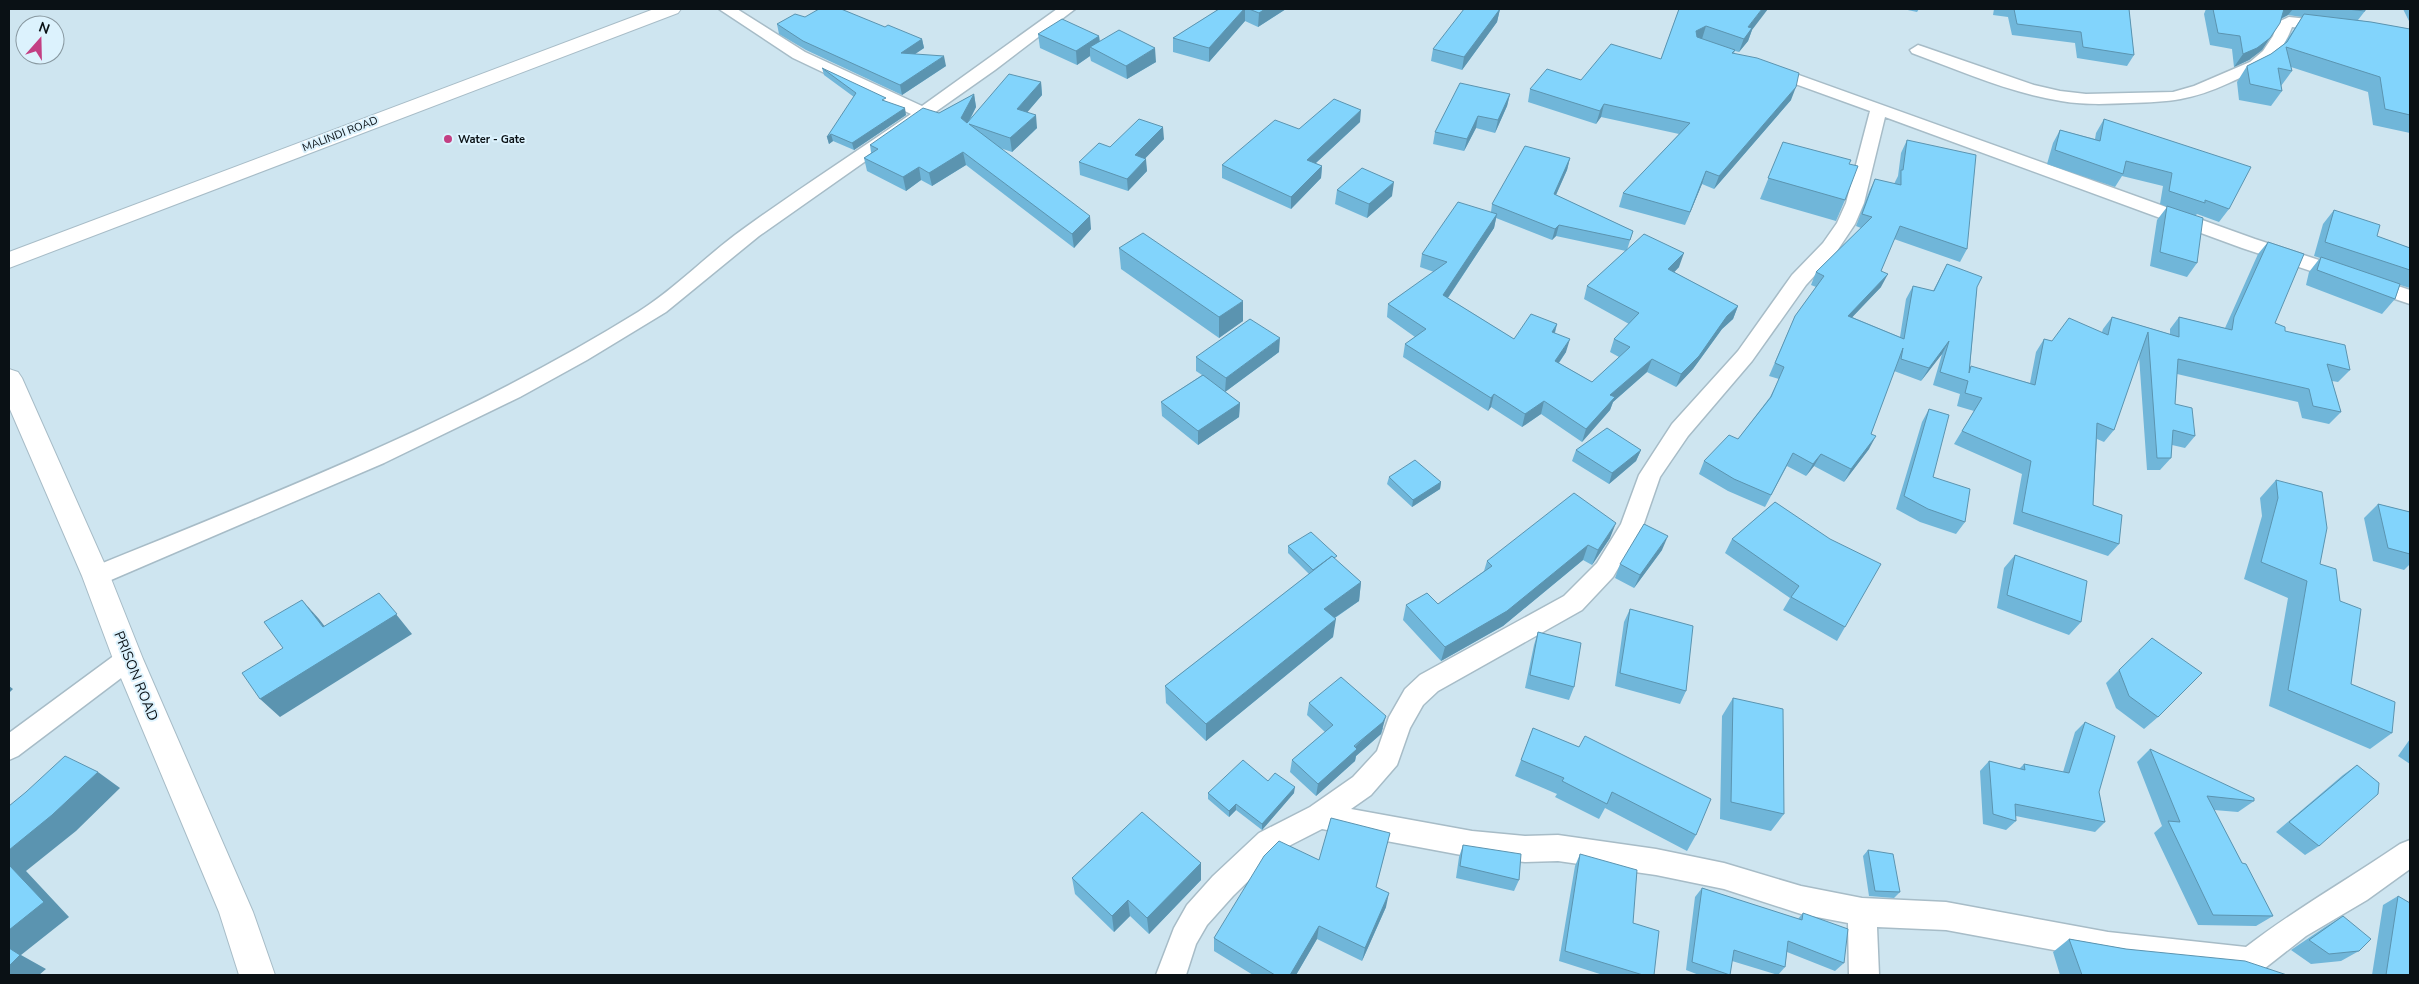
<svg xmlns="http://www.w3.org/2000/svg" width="2419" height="984" font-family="'Nunito Sans',sans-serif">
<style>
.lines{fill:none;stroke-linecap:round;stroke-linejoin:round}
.street-casing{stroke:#a7bcc7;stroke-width:3}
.secondary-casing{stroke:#a7bcc7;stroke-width:2}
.highway-casing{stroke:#a7bcc7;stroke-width:2}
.street{fill:#fff;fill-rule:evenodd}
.secondary{fill:#fff;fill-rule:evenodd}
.highway{fill:#fff;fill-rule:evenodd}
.wall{fill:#70b6d9;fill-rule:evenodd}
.shaded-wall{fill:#5b94b0}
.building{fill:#82d4fc;stroke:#5b94b0}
.poi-dot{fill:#c33f83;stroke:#dcf2fd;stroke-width:2}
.labels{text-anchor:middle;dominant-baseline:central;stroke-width:4;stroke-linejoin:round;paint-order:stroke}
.far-street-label{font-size:11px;fill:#0a1115;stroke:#dcf2fd}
.far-poi-label{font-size:11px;font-weight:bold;fill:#0a1115;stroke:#dcf2fd;text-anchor:start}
.street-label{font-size:14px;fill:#0a1115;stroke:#dcf2fd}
</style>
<rect width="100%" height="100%" fill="#cee5f0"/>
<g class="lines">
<g class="street-casing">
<path id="street" d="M719,9h18l68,43 117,54 135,-97h18l-80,61 -236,166 -93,76 -79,48 -67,37 -136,66 -280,120 -8,3 -8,-3 -4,-7 4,-7c187,-76 378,-150 550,-257 35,-22 64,-52 97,-77 57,-42 118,-81 176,-121l-118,-56z
M2289,17l38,4 8,5 -8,5 -35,-4c-13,34 -31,42 -63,56 -37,17 -59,19 -99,20 -23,1 -46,2 -69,-2 -51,-8 -100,-30 -149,-48l-2,-3 8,-5 6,2 110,38 26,6 26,3 87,-2 21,-6 56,-24 13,-11 10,-15 5,-14z
M1768,64l487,175 155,51v14l-168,-56 -357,-131 -21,86 -9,21 -18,27 -31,34 -54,76 -64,75 -28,41 -17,49 -30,51 -31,33 -144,81 -15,14 -13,23 -13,37 -26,30 -20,14 121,22 53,5 33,-1 98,14 68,14 77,23 61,12 84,4 162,30 138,15c49,-38 103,-68 154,-103l10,-4v29l-43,31 -61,36 -46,36 -7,3 -145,-15 -162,-30 -69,-3 2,48h-30l-1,-52 -47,-9 -77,-25 -68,-14 -98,-14 -33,1 -53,-5 -150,-28 -43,22 -46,45 -26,29 -11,19 -10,31h-30l18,-47 13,-23 26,-29 46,-43 51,-26 43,-30 24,-26 12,-34 16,-28 15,-14 144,-79 33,-33 24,-39 18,-49 33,-51 66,-73 54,-76 31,-32 14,-20 9,-20 24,-92 -108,-39 -2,-3 2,-3z
M128,648l9,4 3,7 -3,7 -119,90 -9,4v-27l110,-81z"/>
</g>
<g class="secondary-casing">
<path id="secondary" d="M9,369l9,3 4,6 88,198 33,83 110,253 22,63h-36l-20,-63 -106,-253 -31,-83 -73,-169z"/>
</g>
<g class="highway-casing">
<path id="highway" d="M654,9h27l-3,4 -669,255v-16z"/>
</g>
<use href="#street" class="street"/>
<use href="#secondary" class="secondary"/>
<use href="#highway" class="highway"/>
</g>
<path class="wall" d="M1219,9h67l-28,18 -13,-6 -36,41 -36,-10v-14z
M1500,9l-3,13 -35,48 -31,-9 2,-12z
M1679,9l73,21 -4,11 -9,11 -4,-1 -1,2 57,47 -77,89 -12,-5 -17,41 -66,-18 4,-14 56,-59 -78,-17 -5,7 -68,-22 2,-13 51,-9 80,-21z
M1903,9h16l-2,3z
M1994,9h135l5,46 -7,11 -50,-8 -2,-15 -63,-8 -4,-18 -15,-2z
M2206,9h159v2l-7,9 52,9v104l-37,-8 -5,-33 -77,-25 1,4 -11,15 1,5 -11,15 -32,-6 -2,-18 10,-16 24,-12 13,-10 18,-27 -14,-2 -7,4 -19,31 -13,10 -15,7 -2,-18 -22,-4 -6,-31z
M2403,9h7v14z
M777,24l108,3 37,12 2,9 -9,6 31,12 -44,29 -96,-45 -27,-16z
M1038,34l61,2 1,5 56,21 -29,17 -36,-18 -1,-5 -13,9 -37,-17z
M822,68l65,34 19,13 -52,35 -21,-9 -4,3 -2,-7 27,-40 -30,-22z
M1041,82l1,13 -15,17 10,16 -25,24 -12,-4 91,81 -17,19 -108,-83 -34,21 -11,-6 -15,11 -39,-20 -3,-13 7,-5 -1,-8 69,-32 35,-19 2,13 -6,13z
M1510,94l-3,12 -12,27 -19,-5 -12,23 -31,-7 2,-12z
M2104,119l125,90 -10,13 -22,-8 -1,1 1,48 -10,14 -37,-11 7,-46 10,-13 -7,-3 3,-18 -41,-10 -7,11 -68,-23 6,-21 7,-13 35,9 1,-6z
M1360,122l-44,41 6,3 -1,12 -30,31 -69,-31v-13l77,-36z
M1164,139l-19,19 2,13 -19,20 -48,-16 -1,-13 31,-15z
M1907,140l60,109 -7,13 -66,-23 -13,32v16l-29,30 48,20 6,-38 7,-13 20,5 14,-27 30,23 -7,80 60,16 6,-31 8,-13 8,2 50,-9 1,-3 9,-12 58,17v-5l9,-12 46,11 33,-74 10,-12 7,81 10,8 65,39 -12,12 -6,-1 9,31 -12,12 -27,-6 -4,-16 -121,-28 -2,30 20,32 -10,12 -13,-3 -1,13 -11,12h-13l-8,-114 -25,74 -10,12 -7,-3 -4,66 26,39 -11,12 -95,-32 9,-50 -68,-30 20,-33 -17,-5 3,-12 -27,-9 9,-31 -21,27 -27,-10 -23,63 -2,15 -25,33 -30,-16 -8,10 -19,-10 -22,41 -37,-16 -29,-17 5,-13 34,-22 32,-42 9,-18 -10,-3 26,-60 21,-29 -5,-2 5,-13 45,-44 -5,-2 13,-34 6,-13 19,5 4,-8 3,-23z
M1783,142l66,22 -4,36 -9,21 -76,-22z
M1570,158l-3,12 -11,25 77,36 -6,19 52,17 -5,5 64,34 -5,13 -11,10 -29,40 -17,18 -29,-15 -34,30 -3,8 -28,32 -41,-28 -19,13 -31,-20 -3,4 -85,-54 2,-13 10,-7 -28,-20 1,-13 46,-32 -14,-5 2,-13 69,-42 1,-8zM1496,218l56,22 4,-4 70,15 -39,35 -3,13 45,25 -15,15 -4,13 9,5 -27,25 -33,-19 7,-11 -11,-19 2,-9 -43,15 -66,-41 46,-70z
M1337,190l55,6 -25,22 -32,-14z
M2334,210l43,26 33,12v40l-10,-3 -5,14 -13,15 -76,-29 3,-13 11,-14 -6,-2 9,-32z
M1119,248l124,73 -24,17 -98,-69z
M1279,352l-54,40 15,11 -1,14 -41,28 -36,-29 -1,-14 41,-27 -6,-4v-14z
M1929,409l4,68 32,45 -9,12 -36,-12 -24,-13 26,-87z
M1576,450h65l-5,11 -27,23 -37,-23z
M1389,477l52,5 -1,7 -28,18 -25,-23z
M2276,480l44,84 31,120 41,49 -22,16 -101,-43 19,-108 -44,-19 18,-63 -2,-18z
M1775,502l70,125 -8,14 -54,-31 7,-12 -65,-45 7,-14z
M2378,504l32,8v52l-6,6 -31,-9 -9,-43z
M1610,538l-18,27 -9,-5 -80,66 -62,35 -38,-41 3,-15 32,-1 46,-33 3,-10z
M1288,546l48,14 25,22 -2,19 -24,17 -2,19 -127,104 -40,-38 -1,-17 144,-112 -21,-21z
M1662,550l-28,38 -19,-10 5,-14z
M2015,555l66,67 -12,13 -72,-27 7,-40z
M1630,609l56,82 -6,13 -65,-18 9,-64z
M1538,632l36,55 -5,13 -44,-12 9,-43z
M2119,670l39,47 -14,12 -28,-21 -10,-25z
M1733,698l51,116 -13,17 -51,-12 2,-103z
M1309,703l74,25 -2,6 -25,22 -1,5 -39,35 -26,-24 2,-12 33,-28 -18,-17z
M2085,722l20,100 -10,10 -79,-16v5l-10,9 -23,-6 -3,-53 9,-10 30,8 5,-5 39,8 12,-40z
M1533,728l163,107 -9,16 -82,-43 -6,11 -44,-22 2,-3 -42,-18z
M2410,739v25l-12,-8z
M2150,749l104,52 -16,11 -24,-2 28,53 31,53 -17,10 -58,-1 -44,-92 8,-7 -25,-64z
M2357,765l-38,81 -14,9 -29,-23 67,-57z
M1268,781l26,12 -32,37 -26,-20 -7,7 -21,-18v-6z
M1390,833l-14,54 10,20 -24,54 -45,-22 -21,36h-43l-39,-24v-13l105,-78z
M1463,845l56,35 -5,11 -58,-13 3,-21z
M1868,850l32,42 -6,6 -25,-2 -6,-40z
M1580,854l53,69 21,52h-51l-44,-14 16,-95z
M1072,878l129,2 -52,54 -19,-18 -16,16 -39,-38z
M1702,888l96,31 5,-6 41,50 -9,8 -48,-19 -2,15 -7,8 -46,-14 -2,14h-31l-13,-5 9,-73z
M2398,896l12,79h-38l11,-70z
M2343,916l16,35 -18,10 -30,3 -20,-14 34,-23z
M2069,939l57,10 161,26h-227l-7,-23z"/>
<path class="shaded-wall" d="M1244,9h1v12l-36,41v-14z
M1265,9h21l-28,18 1,-14z
M1500,9l-3,13 -35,48 2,-13z
M1762,9h6l-16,21 -4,11 -9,11 9,-25z
M2284,9h9l-5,6 -12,6z
M1706,26l-4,13 -10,5 4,-13z
M1099,36l1,14 -10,-3v9l-13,9 -1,-14z
M2270,38l-8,12 -13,10 -15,7 9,-13z
M922,39l2,9 -21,14 -2,-9z
M1155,48l1,14 -29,17 -1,-13z
M944,56l2,10 -44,29 -2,-10z
M1041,82l1,13 -23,27 -2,-13z
M1796,87l-5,13 -77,89 5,-13z
M974,94l2,13 -13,25 -2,-14z
M1510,94l-3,12 -12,27 3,-13z
M1604,104l-3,13 -5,7 4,-13z
M905,108l1,7 -52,35 -2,-7z
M1361,110l-1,12 -54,50 1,-12z
M1036,115l1,13 -25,24 -2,-14z
M1478,116l-2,12 -12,23 3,-12z
M1163,127l1,12 -28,29 -1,-13z
M831,134l2,7 -4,3 -2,-7z
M963,152l3,13 -34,21 -3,-13z
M1570,158l-3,12 -16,36 3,-12z
M1146,159l1,12 -19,20 -1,-12z
M1322,166l-1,12 -30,31v-12z
M919,167l2,13 -15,11 -3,-14z
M1706,171l-4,13 -17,41 5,-13z
M1394,182l-2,14 -25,22 2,-14z
M1497,214l-3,14 -53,80 2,-13z
M1090,216l1,13 -17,19 -2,-14z
M1559,225l-3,11 -4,4 3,-11z
M1684,253l-5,14 -15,16 4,-14z
M1888,274l-7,13 -39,41 6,-12z
M1243,301v20l-24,17v-21z
M1738,306l-5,13 -11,10 -29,40 -17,18 5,-13 46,-58z
M1557,324l-4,14 -1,-6z
M1280,338l-1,14 -54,40 1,-14z
M1570,339l-4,13 -15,22 4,-13z
M1949,341l-7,13 -21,27 8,-13z
M1652,359l-5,13 -34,30 -3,8 -28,32 4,-13 24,-34z
M1494,394l-3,13 -3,4 3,-13z
M1544,401l-3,13 -19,13 3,-13z
M1240,403l-1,14 -41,28v-14z
M1876,436l-7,13 -25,33 7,-13z
M1641,450l-5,11 -27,23 3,-11z
M1821,454l-7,12 -8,10 7,-12z
M1441,482l-1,7 -28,18 1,-7z
M1616,523l-6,15 -18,27 6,-15z
M1668,536l-6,14 -28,38 6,-13z
M1588,545l-5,15 -80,66 -62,35 4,-14z
M1361,582l-2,19 -38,26 3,-18z
M379,593l33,41 -132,83 -20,-18z
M302,600l17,19 21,27 -17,-19z
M1336,619l-3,18 -127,104v-17z
M9,686l4,3 -4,4z
M1386,716l-5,18 -25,22 -1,5 -39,35 2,-12z
M98,772l22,16 -44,43 -50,40 43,46 -48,38 25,14 -7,6h-30v-125z
M1295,787l-1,6 -32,37v-6z
M1236,804v6l-7,7v-6z
M1201,863v17l-52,54 -2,-16z
M1389,893l-3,14 -24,54 3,-13z
M1128,900l2,16 -16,16 -2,-16z
M1319,926l-2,13 -21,36h-6z"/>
<path class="building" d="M819,9h22l44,18 3,-2 34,14 -21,14 43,3 -44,29 -97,-44 -26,-17 18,-10 10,3z
M1219,9h25l-35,39 -36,-10z
M1249,9h16l-6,4z
M1464,9h36l-36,48 -31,-8z
M1679,9h83l-14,18 4,1 -8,11 -38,-13 -10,5 1,6 38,13 -3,3 25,5 42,15 -3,14 -77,89 -13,-5 -16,41 -67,-19 67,-70 -86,-19 -4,7 -70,-22 17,-20 34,11 30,-36 50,15z
M2014,9h115l5,46 -51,-8 -2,-15 -64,-8z
M2213,9h72h-1l-4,14 -10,15 -13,10 -14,6 -3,-18 -22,-3z
M2347,9h18v2z
M2304,14l67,8 39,7v86l-25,-6 -5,-32 -94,-30 6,24 -14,-3 4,23 -32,-7 -3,-18 24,-12 16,-12z
M1062,19l37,17 -23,15 -38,-17z
M1119,30l36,18 -29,18 -36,-19z
M822,68l64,30 -4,2 23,8 -53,35 -21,-9 -4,3 29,-44z
M1009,74l32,8 -24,27 19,6 -26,23 -41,-14 121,92 -18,18 -109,-82 -34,21 -10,-6 -16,10 -39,-19 14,-9 -8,-4 53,-37 16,5 35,-19 -13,24 6,5z
M1460,83l50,11 -12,26 -20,-4 -11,23 -32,-7z
M1334,99l27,11 -54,50 15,6 -31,31 -69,-32 53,-45 24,9z
M1139,119l24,8 -28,28 11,4 -19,20 -48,-17 20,-19 11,4z
M2104,119l147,48 -22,42 -24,-9v3l-36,-12 3,-18 -46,-12 -3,13 -68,-24 5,-20 40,11z
M1907,140l69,15 -9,94 -67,-23 -19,45 7,3 -40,42 56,23 9,-53 21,5 13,-27 35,13 -5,10 -8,86 2,-7 64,19 9,-46 8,2 17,-23 39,17 4,-18 67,20v-20l53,13 2,-13 34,-75 36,12 -29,69 10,4v4l60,14 5,25 -23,-6 14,48 -28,-6 -4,-17 -131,-30 -3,45 17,4 3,28 -22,-6 -2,28h-14l-9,-126 -34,98 -17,-7 -4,82 29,10 -3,29 -97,-32 9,-51 -69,-30 20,-33 -17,-5 3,-12 -28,-9 9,-31 -20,27 -28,-9 2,-11 -32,86 5,2 -25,33 -30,-15 -8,10 -20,-11 -22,42 -37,-16 -30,-18 25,-26 9,4 33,-42 13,-30 -9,-4 20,-47 29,-40 -8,-4 56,-55 -10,-3 13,-35 26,6v-15h2z
M1783,142l68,18 -2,4 9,2 -13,34 -77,-22z
M1525,146l45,12 -16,36 79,37 -3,9 -71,-15 -4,4 -63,-25z
M1362,168l32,14 -25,22 -32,-14z
M1458,202l39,12 -54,81 71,44 17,-25 26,10 -5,8 18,7 -15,22 37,21 38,-35 -16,-8 25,-26 -52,-27 57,-52 40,19 -16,16 70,37 -11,10 -28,40 -18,18 -29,-15 -42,36 5,2 -29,32 -42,-28 -19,13 -31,-20 -3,4 -86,-54 21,-15 -38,-25 59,-42 -25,-8z
M2167,206l36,12 -6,45 -37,-11z
M2334,210l46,15 -3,11 33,12v22l-85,-28z
M1143,233l100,68 -24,16 -100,-69z
M2321,257l79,27 -5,15 -78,-29z
M1250,319l30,19 -54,40 -30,-21z
M1203,375l37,28 -42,28 -37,-29z
M1929,409l20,6 -16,62 37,12 -5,33 -37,-13 -24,-13z
M1607,428l34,22 -29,23 -36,-23z
M1415,460l26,22 -28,18 -24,-23z
M2276,480l46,12 5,36 -7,36 16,5 4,32 21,8 -10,75 44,18 -3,31 -104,-43 19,-109 -46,-19 17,-64z
M1574,493l42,30 -18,27 -10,-5 -81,66 -62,36 -39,-42 21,-12 11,11 54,-38 -5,-5z
M1775,502l55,37 51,25 -36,63 -54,-30 8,-11 -67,-47z
M2378,504l32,8v42l-22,-6z
M1644,524l24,12 -28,39 -20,-11z
M1311,532l26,24 -3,2 -2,-2 -19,14 -25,-24z
M2015,555l72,26 -6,41 -74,-27z
M1332,556l29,26 -37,27 12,10 -130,105 -41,-38z
M379,593l18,21 -137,85 -18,-26 41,-25 -19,-26 38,-22 21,27z
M1630,609l63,17 -7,65 -66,-18z
M1538,632l43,11 -7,44 -44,-12z
M2152,638l50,35 -44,44 -29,-21 -10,-26z
M1341,677l45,39 -3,6 -29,24 3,3 -39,35 -26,-24 41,-35 -24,-22z
M1733,698l50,11 1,105 -53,-12z
M2085,722l30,14 -16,56 6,30 -90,-18 1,17 -23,-7 -4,-53 36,9 -1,-6 45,9z
M1533,728l46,19 6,-11 126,63 -15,36 -84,-43 -5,12 -45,-23 2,-3 -43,-18z
M2150,749l104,49v3l-47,-5 35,67 4,1 27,52 -60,-1 -45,-94 12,1z
M65,756l33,16 -46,43 -43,35v-44l17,-14z
M1243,760l25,21 7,-8 20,14 -33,37 -26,-20 -7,7 -21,-18z
M2357,765l22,18 -1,11 -59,52 -30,-24z
M1142,812l59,51 -54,55 -19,-18 -16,16 -40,-38z
M1331,818l59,15 -14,54 13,6 -24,55 -46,-22 -29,49h-15l-61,-37 50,-82 15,-15 40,19z
M1463,845l58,9 -2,26 -59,-14z
M1868,850l25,4 7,38 -25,-1z
M1580,854l57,16 -4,53 26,8 -5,44h-11l-78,-24z
M9,865l35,37 -35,28z
M1702,888l100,32 1,-7 45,16 -4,34 -56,-22 -3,26 -51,-17 -4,25 -38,-13z
M2398,896l12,7v72h-24z
M2343,916l28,23 -12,12 -30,3 -20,-14z
M2069,939l57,10 119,12 42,14h-205z
M9,948l11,7 -11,11z"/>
<circle class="poi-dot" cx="448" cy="139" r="5"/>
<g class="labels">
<g class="far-street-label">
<text transform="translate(340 134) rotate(-21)">MALINDI ROAD</text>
</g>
<g class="far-poi-label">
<text x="458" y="139">Water - Gate</text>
</g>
<g class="street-label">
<text transform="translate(136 676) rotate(68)">PRISON ROAD</text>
</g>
</g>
<rect width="2419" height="984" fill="none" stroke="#0a1115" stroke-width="20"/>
<g transform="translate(40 40) rotate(20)"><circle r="24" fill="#dcf2fd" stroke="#8898a0"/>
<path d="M0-4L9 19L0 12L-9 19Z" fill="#c33f83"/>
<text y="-8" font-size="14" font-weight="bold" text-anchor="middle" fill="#0a1115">N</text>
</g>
</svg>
